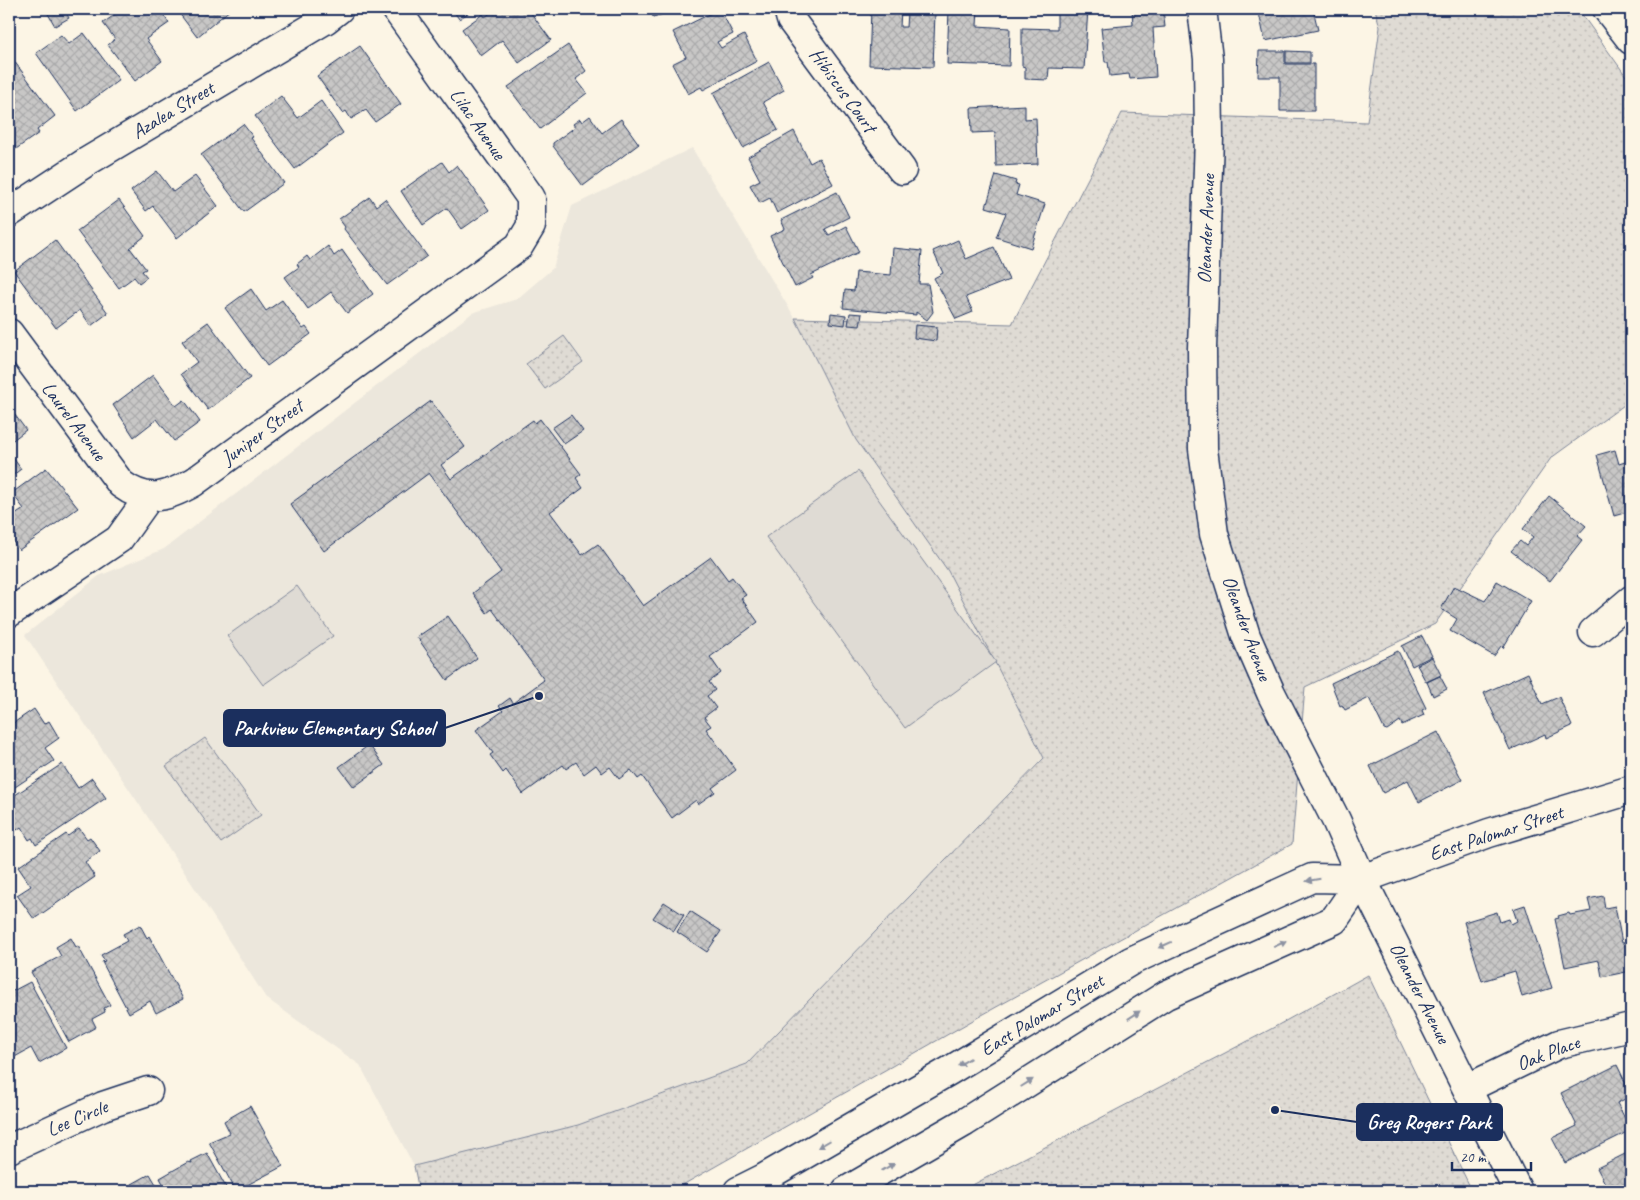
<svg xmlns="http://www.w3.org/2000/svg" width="1640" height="1200" font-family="Caveat,sans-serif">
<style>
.built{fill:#ece7dc}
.green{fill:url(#green-dots);stroke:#7d8599}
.pitch{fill:#dfdbd4;stroke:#7d8599}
.building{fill:url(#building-cross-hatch);stroke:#1b2f5e}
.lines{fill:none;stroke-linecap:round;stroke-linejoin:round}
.minor-casing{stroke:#1b2f5e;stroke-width:31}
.tertiary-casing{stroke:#1b2f5e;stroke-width:31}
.secondary-casing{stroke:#1b2f5e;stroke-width:31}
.minor{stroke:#fcf5e5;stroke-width:28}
.tertiary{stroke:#fcf5e5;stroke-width:28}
.secondary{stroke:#fcf5e5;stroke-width:28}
.oneway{fill:#8c92a2}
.labels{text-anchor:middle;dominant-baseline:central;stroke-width:4;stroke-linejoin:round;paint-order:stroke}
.street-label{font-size:20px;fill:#1b2f5e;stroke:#fcf5e5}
.leader{fill:none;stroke:#1b2f5e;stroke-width:2}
.callout-dot{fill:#1b2f5e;stroke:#fcf5e5;stroke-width:2}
.callout{fill:#1b2f5e;stroke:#1b2f5e;stroke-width:2}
.callout-label{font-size:21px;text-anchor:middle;font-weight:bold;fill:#fff}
</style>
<defs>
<pattern id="green-dots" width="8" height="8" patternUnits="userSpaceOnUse" patternTransform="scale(1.25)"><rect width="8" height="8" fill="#dfdbd4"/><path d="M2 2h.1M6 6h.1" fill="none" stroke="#bfbcb8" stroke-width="1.8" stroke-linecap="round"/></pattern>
<pattern id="building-cross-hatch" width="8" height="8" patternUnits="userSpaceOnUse" patternTransform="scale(1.25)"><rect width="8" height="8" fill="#c8c7c6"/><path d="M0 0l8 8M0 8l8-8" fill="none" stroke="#ababac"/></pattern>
</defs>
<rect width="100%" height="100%" fill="#fcf5e5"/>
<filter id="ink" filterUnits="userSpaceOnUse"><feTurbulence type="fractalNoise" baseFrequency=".02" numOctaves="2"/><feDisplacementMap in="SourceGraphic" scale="10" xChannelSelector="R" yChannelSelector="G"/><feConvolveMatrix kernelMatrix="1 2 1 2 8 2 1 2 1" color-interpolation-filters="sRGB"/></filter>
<g filter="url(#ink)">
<path class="built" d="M692,148l103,170 61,122 92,131 96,186 -297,307 -169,61 -164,41 -54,-101 -94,-67 -96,-148 -145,-215 74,-59 65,-27 308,-236 45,-14 36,-31 19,-62z"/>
<path class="green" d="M1375,9h203l53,74v317l-80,58 -116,166 -130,63 -13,157 -310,171 -310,176h-253l-5,-25 164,-41 169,-61 297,-306 -96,-187 -92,-131 -61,-122 217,6 110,-211 245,9 13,-95z
M564,336l19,26 -38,27 -19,-25z
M205,738l56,77 -40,28 -55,-77z
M1368,975l104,216h-511l310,-162z"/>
<path class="pitch" d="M858,471l138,191 -91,66 -139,-191z
M297,586l36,50 -70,49 -36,-49z"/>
<path class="building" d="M53,9h11l5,9 -14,8 -8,-14z
M123,9h36l10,14 -23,16 16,22 -27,20 -27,-36 7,-6 -12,-16z
M176,9h55l-34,28z
M452,9h22l-15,10z
M496,9h32l23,31 -32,23 -17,-23 -21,16 -19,-27 21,-15 2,3z
M651,9h31l-29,8z
M720,9l13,25 -16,8 4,6 23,-13 13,26 -54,29 -2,-3 -13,7 -16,-30 14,-7 -13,-25z
M871,9h30l-1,18h6l1,-15 28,1 -2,54 -64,-2z
M949,9h29l-1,17 33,2 -1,38 -62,-2z
M1057,9h31l-4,60 -35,-1 -1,12 -23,-1v-12l-3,-1v-38l35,1z
M1132,9h31l2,18 -12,1 3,49 -26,2 -1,-5 -19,2 -2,-14h-3l-4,-34 32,-3z
M1278,9h35l5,21 -53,11 -6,-28z
M84,33l35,47 -42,31 -41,-58 25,-18 8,9z
M568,45l18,26 -10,8 11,14 -47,36 -32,-42z
M360,46l41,58 -26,18 -9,-12 -15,9 -5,-8 -3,2 -26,-37z
M1259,51h26v13h29v47h-34v-34h-22z
M1286,51l24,1v11h-24z
M14,61l41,55 -18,14 2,3 -23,16 -7,-12v-72z
M769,62l15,28 -21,12 15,28 -35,18 -30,-55z
M281,96l17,22 23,-17 22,32 -48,36 -40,-53z
M1025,105v14l11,-1 2,46 -42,2 -1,-34 -23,1 -1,-25z
M590,116l12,17 19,-14 18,25 -56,42 -30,-40v-3l22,-16 -2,-3 7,-5 2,3z
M243,124l10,13 -2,1 33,45 -40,29 -43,-57z
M794,131l16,32 9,-5 14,26 -56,29 -7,-15 -10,5 -10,-18 10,-5 -12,-23z
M442,162l7,10 8,-7 32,45 -27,19 -15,-21 -24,17 -22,-34z
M157,171l16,21 22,-16 23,30 -41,32 -24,-32 -7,5 -15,-20z
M996,175l20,6 -1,3 4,1 -3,10 29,9 -14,44 -35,-11 10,-24 -20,-6z
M837,192l12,25 -24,12 4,6 17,-9 13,26 -48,23 2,3 -18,9 -25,-51 15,-7 -4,-9z
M370,197l6,9 9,-7 42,57 -40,29 -43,-56 1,-2 -6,-8z
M119,200l26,36 -15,12 16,21 -4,2 5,6 -8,6 -5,-6 -15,11 -42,-57z
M55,240l53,73 -17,13 -11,-16 -24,18 -42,-57z
M958,240l8,19 28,-12 15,33 -43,17 7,15 -17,7 -22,-41 9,-5 -10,-22z
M328,246l6,10 8,-6 31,44 -26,19 -16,-21 -23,17 -23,-32 14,-10 -2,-3 10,-8 3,4z
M893,248l29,3 -3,33h9l5,28 -6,8 -11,-8v3l-73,-7 2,-18 9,1 2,-19 35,3z
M251,289l15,22 16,-11 21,29 3,-2 5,7 -44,32 -42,-58z
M831,313l15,2 -1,10 -15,-2z
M850,313l12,1 -2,12 -12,-1z
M208,322l42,56 -42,32 -27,-36 16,-12 -15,-21z
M915,325l22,2 -1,14 -22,-3z
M153,375l23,31 8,-6 16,22 -26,19 -17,-22 -23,18 -21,-32z
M431,401l34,46 -24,18 10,14 82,-59 2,3 5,-4 41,55 -5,4 7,10 -33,24 32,43 16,-11 45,62 68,-49 17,23 4,-3 14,18 -5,3 17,24 -48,35 11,16 -12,9 6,8 -8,6 9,12 -12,9 7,9 -5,3 30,41 -24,18 3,4 -17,12 -2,-4 -24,18 -30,-42 -4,3 -7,-9 -12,9 -9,-12 -8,6 -6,-8 -12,9 -8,-12 -10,7 -3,-4 -40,29 -17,-24 -3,3 -13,-18 3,-2 -17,-23 27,-19 -4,-5 11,-8 3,5 31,-23 -52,-71 -5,4 -14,-20 28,-21 -72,-99 -105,78 -34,-47z
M9,407l17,23 -17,13z
M571,415l12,16 -19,13 -12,-16z
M1615,450l4,14 12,-4v51l-17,5 -17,-61z
M9,452l12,17 -9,7h-3z
M46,468l32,40 -59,42 -10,-14v-17l15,-10 -12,-16z
M1549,496l37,30 -9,10 5,4 -32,41 -39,-30 9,-10 6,5 7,-9 -10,-8z
M1497,581l34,20 -28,47 -2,-2 -7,10 -44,-25 7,-12 -16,-10 13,-23 31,15z
M448,616l29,42 -30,22 -30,-43z
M1422,636l10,20 -20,10 -10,-20z
M1398,651l28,57 -4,2 2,5 -22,10 -2,-4 -13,9 -3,-1 -15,-31 -24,12 -3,-5 -2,1 -9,-23z
M1432,657l9,18 -15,7 -9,-17z
M1528,673l14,31 17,-7 13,29 -26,12 -1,-4 -35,16 -26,-57z
M1440,676l7,13 -14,7 -6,-14z
M34,709l10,15 5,-3 10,17 -14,10 9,13 -45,30v-65z
M1438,732l24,48 -43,22 -11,-22 -25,13 -13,-27z
M369,745l15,20 -30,22 -15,-20z
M62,764l16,24 14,-10 14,20 -70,47 -4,-7 -3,2 -8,-13 -7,5 -5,-7v-26z
M79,828l8,11 3,-2 10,14 -15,11 10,15 -61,42 -17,-24 14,-9 -13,-19 48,-33 2,2z
M1603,896l2,12 10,-2 7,37 6,-1 3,29 -29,6 -3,-17 -34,7 -10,-48 4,-1 -1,-2 11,-3 1,2 21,-4 -3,-12z
M664,902l20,13 -10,16 -21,-13z
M1525,905l27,83 -30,9 -7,-26 -33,10 -18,-59 33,-10 3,10 9,-3 2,5 6,-3 -4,-12z
M690,911l31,20 -14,21 -30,-20z
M140,925l7,13 2,-2 34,63 -27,14 -6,-12 -21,12 -27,-51 3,-1 -4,-6 26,-14 -4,-7z
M71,938l5,9 2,-1 32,59 -6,3 1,4 -13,7 4,8 -27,15 -38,-70 30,-16 -5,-9z
M30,982l36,66 -27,15 -8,-15 -20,11 -2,-4v-62z
M1617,1065l14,29v2l-14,7 14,27 -66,33 -13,-25 25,-12 -16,-33z
M250,1106l33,60 -47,25 -27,-49 21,-9 -6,-12z
M1631,1151v40h-22l-12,-23z
M207,1153l21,38h-61l-7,-13 28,-16 4,1 -1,-2z
M150,1174l10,17h-36l-1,-2z"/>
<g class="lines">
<g class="minor-casing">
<path id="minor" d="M788,9l3,11 111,150
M1607,9l24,31
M9,213l79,-52 237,-141 14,-11
M9,333l112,151c27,20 47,13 73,-2l325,-236 12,-20v-28l-135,-189
M9,613l110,-74 30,-42
M1593,632l38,-32
M1468,1088l91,-44 72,-17
M9,1149l94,-43 45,-15"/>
</g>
<g class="tertiary-casing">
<path id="tertiary" d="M1202,9l6,50 1,78 -7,212 1,100 11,85 32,102 25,57 65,127 26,59 156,312"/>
</g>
<g class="secondary-casing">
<path id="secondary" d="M738,1191l26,-13 185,-107 182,-110 181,-83 50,1 127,-46 142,-43
M846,1191l119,-69 201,-127 168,-75 28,-41"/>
</g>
<use href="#minor" class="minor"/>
<use href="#tertiary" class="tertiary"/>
<use href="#secondary" class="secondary"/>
</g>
<defs><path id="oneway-solid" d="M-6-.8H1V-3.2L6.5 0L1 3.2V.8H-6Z" transform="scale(1.25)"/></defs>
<g class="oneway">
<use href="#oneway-solid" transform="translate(1313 880) rotate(170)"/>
<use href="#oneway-solid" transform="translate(1280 944) rotate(-24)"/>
<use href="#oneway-solid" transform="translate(1165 945) rotate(156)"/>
<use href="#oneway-solid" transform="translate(1134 1015) rotate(-33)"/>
<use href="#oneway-solid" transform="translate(964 1062) rotate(149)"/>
<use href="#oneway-solid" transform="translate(1027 1083) rotate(-32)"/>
<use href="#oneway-solid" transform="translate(824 1144) rotate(150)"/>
<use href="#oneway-solid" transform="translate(888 1167) rotate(-30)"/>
</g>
</g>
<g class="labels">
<g class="street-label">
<text transform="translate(843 90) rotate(54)">Hibiscus Court</text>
<text transform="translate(173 110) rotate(-31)">Azalea Street</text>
<text transform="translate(478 124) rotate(55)">Lilac Avenue</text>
<text transform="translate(1206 229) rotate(-88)">Oleander Avenue</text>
<text transform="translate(74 421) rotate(53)">Laurel Avenue</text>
<text transform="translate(262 432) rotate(-36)">Juniper Street</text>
<text transform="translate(1247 628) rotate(70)">Oleander Avenue</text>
<text transform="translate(1496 833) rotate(-18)">East Palomar Street</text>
<text transform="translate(1420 993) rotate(63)">Oleander Avenue</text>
<text transform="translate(1042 1015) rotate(-31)">East Palomar Street</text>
<text transform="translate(1548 1053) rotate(-21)">Oak Place</text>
<text transform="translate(77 1118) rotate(-23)">Lee Circle</text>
</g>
</g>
<path class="leader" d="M539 696L445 728M1275 1110L1357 1122"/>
<g class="callout-dot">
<circle cx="539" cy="696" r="5"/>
<circle cx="1275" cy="1110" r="5"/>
</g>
<g class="callout">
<rect x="224" y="710" width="221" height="36" rx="5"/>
<rect x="1357" y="1104" width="145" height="36" rx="5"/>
</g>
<g class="callout-label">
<text x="334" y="735">Parkview Elementary School</text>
<text x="1429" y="1129">Greg Rogers Park</text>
</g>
<rect width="1640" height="1200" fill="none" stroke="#fcf5e5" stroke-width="30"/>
<rect x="15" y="15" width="1610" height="1170" fill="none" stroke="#1b2f5e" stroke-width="2" filter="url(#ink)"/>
<path d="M1452 1162v8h79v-8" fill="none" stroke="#1b2f5e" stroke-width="2.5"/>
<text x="1460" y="1162" font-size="15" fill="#1b2f5e" stroke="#fcf5e5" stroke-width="4" paint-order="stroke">20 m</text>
</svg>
